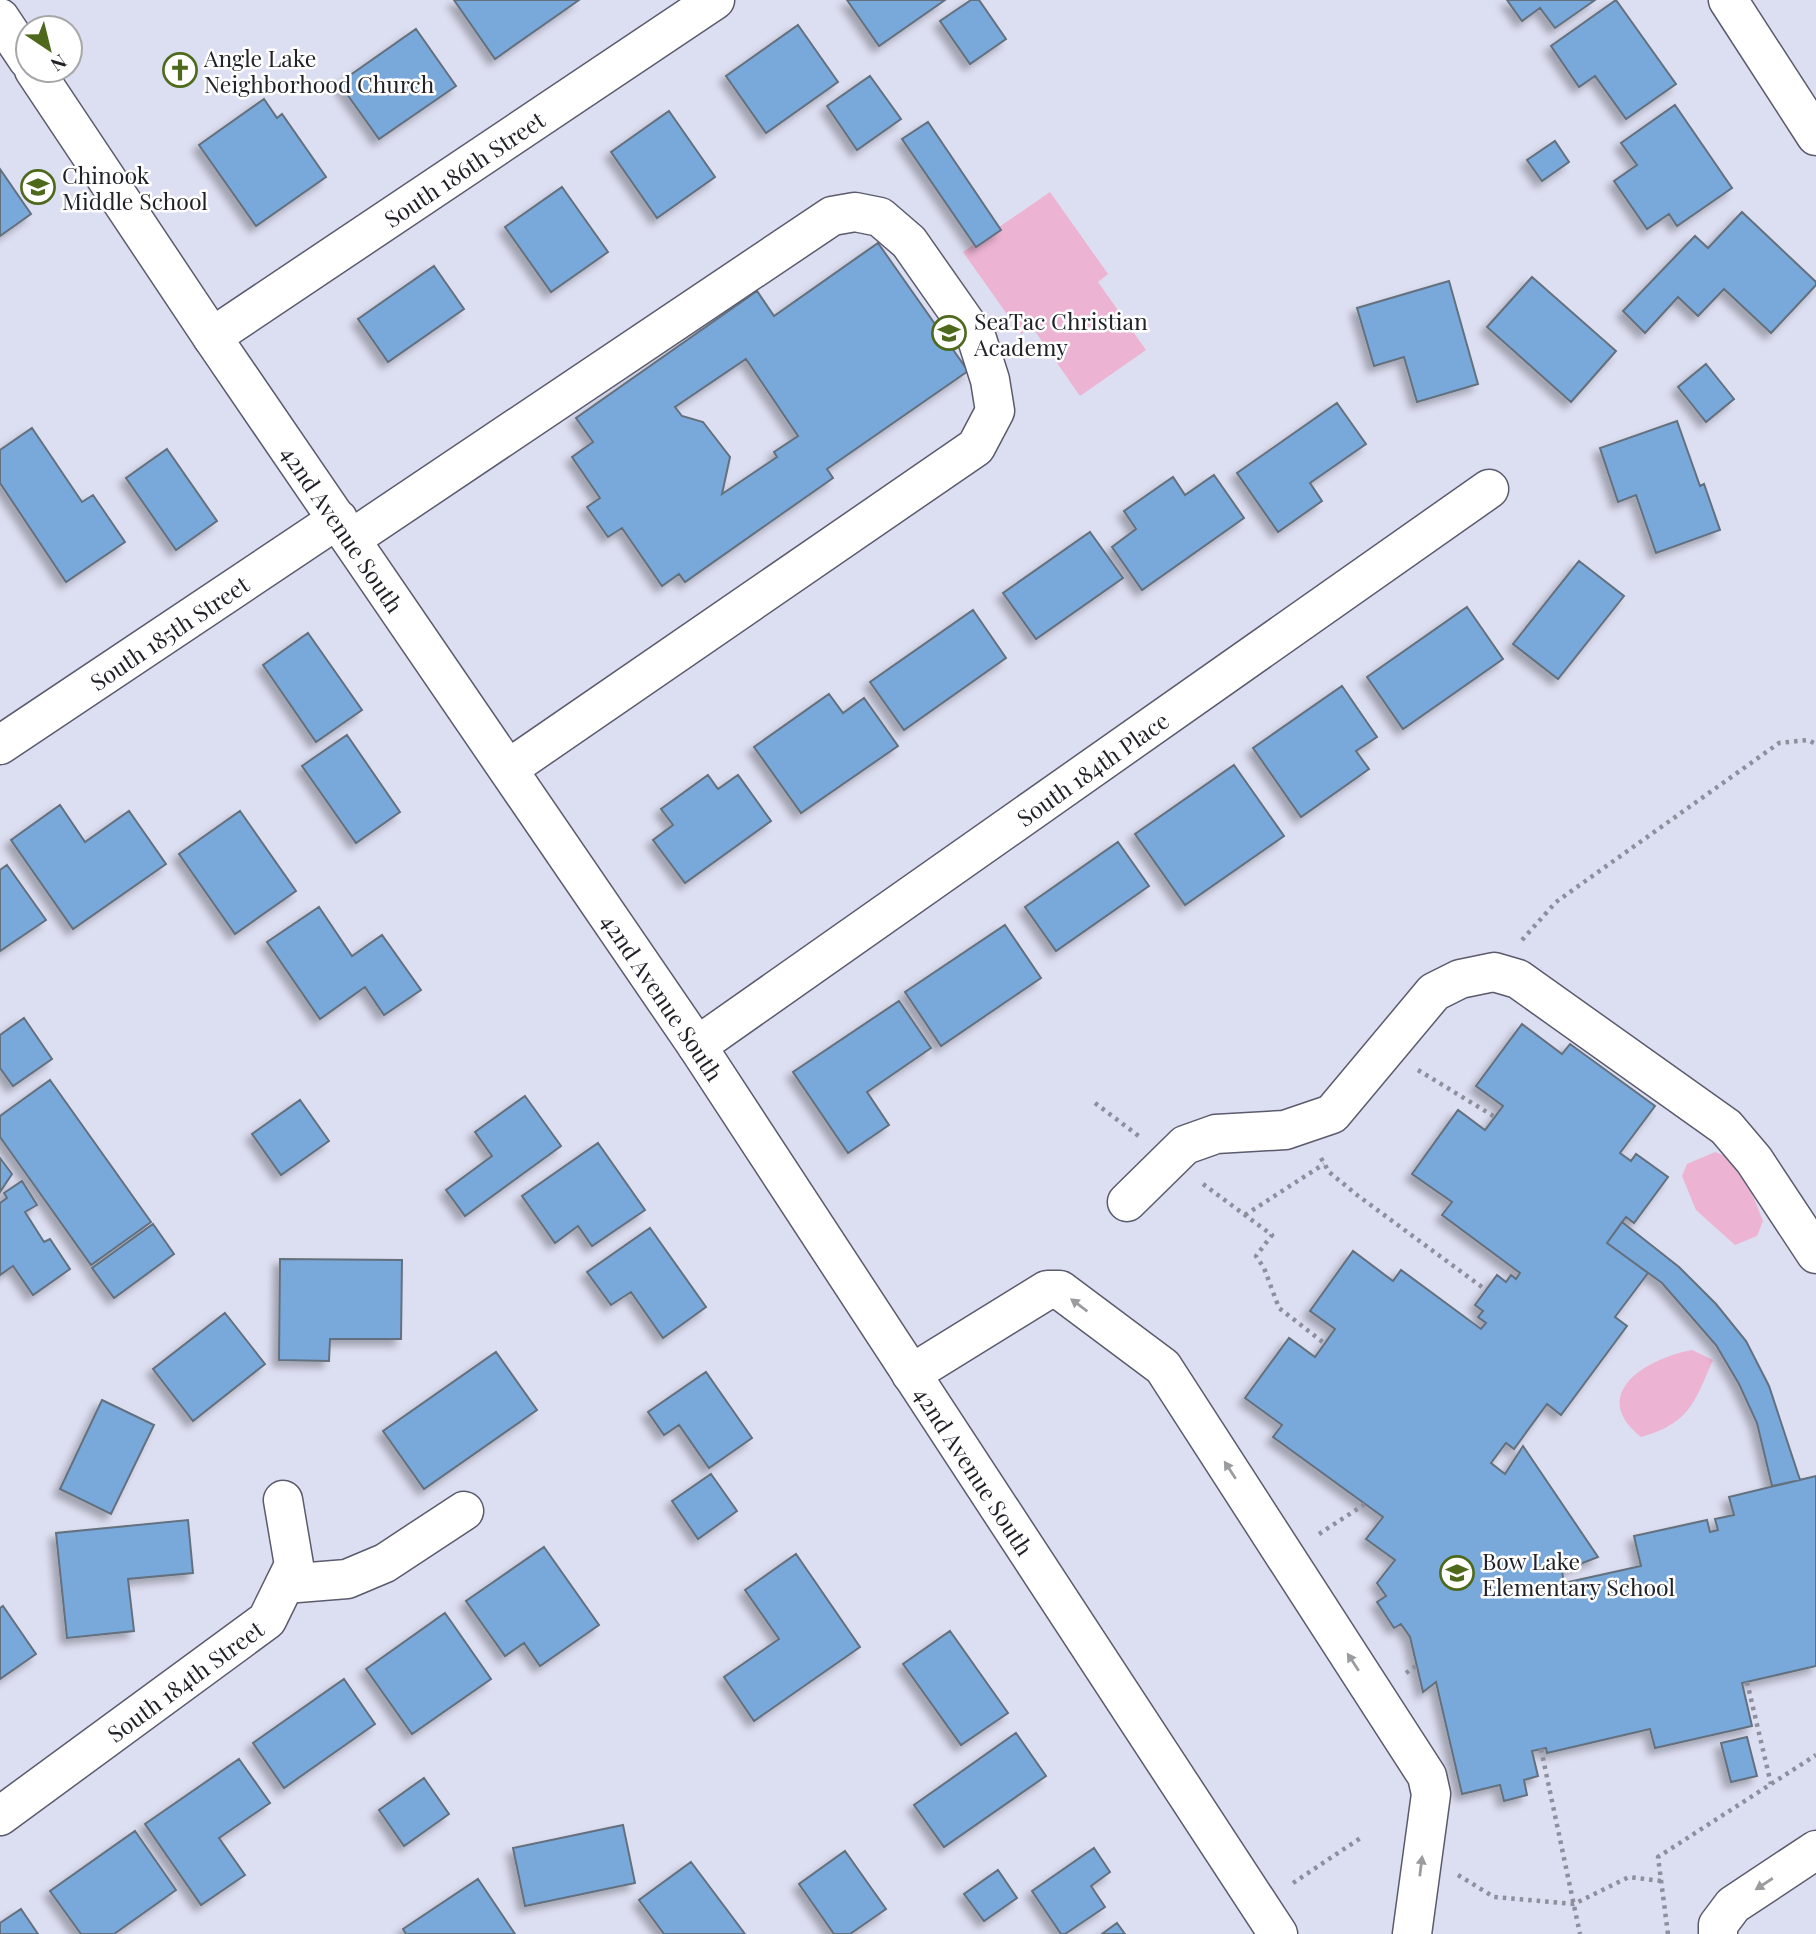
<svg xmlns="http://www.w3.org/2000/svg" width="1816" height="1934" font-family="'Playfair Display',serif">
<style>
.green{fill:#edb3d2}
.building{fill:#79a8db;stroke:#64707e;stroke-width:2;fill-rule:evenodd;filter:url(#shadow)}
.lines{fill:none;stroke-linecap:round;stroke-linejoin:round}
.minor-casing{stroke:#5a5b6c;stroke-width:41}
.path{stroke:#8d8f9d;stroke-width:4.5;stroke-dasharray:3.5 5;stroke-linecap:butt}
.minor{stroke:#fff;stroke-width:38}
.oneway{fill:#9b9c9f}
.labels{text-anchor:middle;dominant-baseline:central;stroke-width:5;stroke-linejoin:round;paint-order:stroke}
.poi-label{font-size:23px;fill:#212229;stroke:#fff;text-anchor:start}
.street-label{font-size:23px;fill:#212229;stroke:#fff}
</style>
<defs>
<filter id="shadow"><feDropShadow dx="-6" dy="6" stdDeviation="3.5" flood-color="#0004"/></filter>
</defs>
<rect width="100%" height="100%" fill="#dcdef1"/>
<path class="green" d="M1050,192l58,82 -10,8 48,68 -66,46 -48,-69 -11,7 -58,-82z
M1715,1152l24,9 24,60 -6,15 -22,9 -39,-35 -14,-34 5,-12z
M1692,1350l21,10c-19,43 -23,63 -72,77 -54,-43 6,-79 51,-87z"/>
<path class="building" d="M454,0h125l-84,59z
M847,0h98l-66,46z
M971,0h8l27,39 -36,25 -30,-43z
M1507,0h88l-40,28 -15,-20 -18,13z
M1616,0l60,84 -50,35 -31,-43 -16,11 -28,-41z
M798,25l40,57 -72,51 -40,-57z
M416,29l40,57 -77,53 -40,-56z
M870,76l31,43 -44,31 -30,-44z
M264,99l13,19 5,-4 44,63 -70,49 -57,-81z
M1675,105l57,83 -55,38 -8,-12 -22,15 -33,-48 23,-16 -16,-22z
M669,111l46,66 -58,41 -46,-66z
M928,122l73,108 -25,17 -74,-108z
M1555,141l14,21 -27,19 -15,-21z
M0,169l31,45 -31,22z
M562,187l46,65 -57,40 -46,-65z
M1742,212l74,70v3l-45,48 -47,-44 -26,27 -20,-19 -33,36 -22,-22 72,-75 13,12z
M878,243l90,128 -141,98 6,9 -148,104 -6,-8 -17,12 -40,-58 -14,9 -21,-30 13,-9 -28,-41 21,-15 -17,-24 181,-127 17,25zM746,359l52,77 -24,16 3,5 -55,37 8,-37 -27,-35 -21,-6 -7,-9z
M434,266l30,43 -76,53 -30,-43z
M1532,277l84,74 -45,51 -84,-75z
M1449,281l29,103 -61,18 -13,-45 -30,9 -17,-58z
M1706,364l28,35 -28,23 -28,-35z
M1337,403l29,41 -56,39 12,18 -44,31 -41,-59z
M1677,421l23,65 4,-2 16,46 -64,23 -20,-58 -18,7 -18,-54z
M32,428l50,74 11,-7 32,47 -59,40 -66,-99v-33z
M167,449l50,72 -41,29 -50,-72z
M1214,475l30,43 -102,72 -30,-43 24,-18 -12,-18 49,-34 12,18z
M1090,532l33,46 -87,61 -33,-46z
M1579,561l45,35 -66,83 -45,-35z
M1467,607l36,52 -100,70 -36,-52z
M973,610l33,48 -102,72 -34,-48z
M308,633l54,77 -46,32 -53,-77z
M1342,686l35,51 -21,14 13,18 -68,48 -48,-69z
M829,694l14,19 21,-15 34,48 -97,67 -47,-66z
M347,735l53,77 -44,31 -54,-77z
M1234,765l50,71 -99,69 -50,-71z
M708,775l10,14 20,-14 33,46 -86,62 -32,-43 20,-15 -12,-16z
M60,805l25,37 44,-31 37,53 -93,65 -62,-89z
M240,811l56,80 -61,43 -56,-80z
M1118,842l31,44 -93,65 -31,-44z
M7,865l39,55 -46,31v-81z
M319,907l33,49 30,-21 39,55 -37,25 -19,-28 -45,32 -53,-77z
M1005,925l36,53 -100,68 -36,-54z
M899,1001l32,47 -64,44 22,33 -41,28 -55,-81z
M24,1018l28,41 -39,27 -13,-18v-33z
M1522,1024l40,30 8,-10 85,62 -35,47 11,8 5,-7 32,23 -34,46 -8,-6 -19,26 41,30 -33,44 12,9 -66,89 -14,-11 -33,45 -8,-6 -15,20 14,11 18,-28 75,111 -36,14 2,12 77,-17 -7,-30 73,-16 3,12 8,-2 -3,-11 19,-4 -5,-18 87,-21v190l-74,17 10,43 -97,22 -5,-19 -103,24 -1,-5 -14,3 6,25 -14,4 3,15 -23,6 -4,-16 -38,9 -26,-112 -13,10 -13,-55 -9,-13 -7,4 -17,-26 9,-6 -9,-13 18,-23 -29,-21 17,-22 -110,-80 9,-12 -37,-27 44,-60 26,19 20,-28 -25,-18 43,-60 40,30 8,-11 80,59 5,-6 -8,-6 5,-6 -8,-6 22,-30 9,7 5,-7 5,4 4,-6 -78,-58 10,-13 -40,-28 46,-64 27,20 18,-24 -27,-20z
M50,1080l101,142 -60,43 -91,-128v-21z
M525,1096l36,50 -96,70 -19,-26 46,-34 -17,-24z
M300,1100l29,41 -48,34 -29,-41z
M598,1143l47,67 -53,36 -14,-20 -23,17 -33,-47z
M0,1158l12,16 -12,18z
M22,1181l15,24 -12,7 19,30 6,-3 20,30 -37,26 -20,-29 -13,9v-72l7,-5 -3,-5z
M1622,1222l57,45 37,37 30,37 23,45 31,94 -28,6 -15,-63 -18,-39 -23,-39 -54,-62 -55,-40z
M153,1224l21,30 -60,44 -22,-30z
M650,1228l56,79 -43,31 -32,-46 -20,13 -24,-33z
M280,1259l122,1 -1,79h-71l-1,22 -50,-1z
M225,1313l40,51 -72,57 -40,-52z
M496,1352l41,58 -113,79 -41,-58z
M706,1372l46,66 -43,30 -30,-43 -15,10 -16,-23z
M102,1400l52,25 -43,89 -51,-25z
M711,1474l26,37 -39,28 -26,-38z
M188,1520l5,53 -65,6 6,52 -67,7 -11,-105z
M544,1547l55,78 -59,41 -16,-23 -19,13 -39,-55z
M796,1554l64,93 -106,74 -30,-44 55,-38 -34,-49z
M3,1606l33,48 -36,25v-71z
M445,1613l46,66 -79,55 -46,-65z
M950,1631l58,82 -47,32 -58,-81z
M344,1679l31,45 -91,64 -31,-45z
M1016,1733l30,43 -102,71 -30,-42z
M1747,1737l10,39 -26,6 -10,-39z
M239,1759l31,44 -51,35 26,37 -44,30 -56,-81z
M424,1778l25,36 -45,32 -25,-36z
M623,1825l12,58 -110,23 -12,-58z
M135,1831l41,59 -62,44h-33l-31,-43z
M1094,1848l16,24 -19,14 14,21 -40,27h-4l-29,-43z
M845,1851l41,58 -36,25h-16l-35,-50z
M691,1862l54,72h-81l-25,-34z
M998,1870l19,28 -33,23 -20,-27z
M478,1879l37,55h-109l-3,-5z
M21,1909l17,25h-38v-11z
M1117,1923l8,11h-23z"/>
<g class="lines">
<g class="minor-casing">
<g id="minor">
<path d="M1728,0l88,136"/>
<path d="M0,18l28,42"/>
<path id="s1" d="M34,70l178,267 485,709 581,888"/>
<path id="s2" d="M212,337l503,-337"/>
<path d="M351,539l481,-323 23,-4 25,5 29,25 68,97 13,41 5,31 -19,36 -468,322"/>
<path id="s3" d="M0,745l338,-226"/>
<path id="s4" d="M697,1046l792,-557"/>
<path d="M1127,1202l58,-57 31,-11 69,-4 47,-16 102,-122 26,-13 34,-7 24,7 208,148 28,33 62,94"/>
<path d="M911,1374l136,-84h13l103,77 264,409 4,18 -19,140"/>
<path d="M285,1584l62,-5 38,-16 79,-52"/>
<path id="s5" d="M0,1816l267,-196 27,-55 -11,-65"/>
<path d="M1718,1934v-9l15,-20 83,-55"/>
</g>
</g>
<path class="path" d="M1522,940l34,-38 223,-159 29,-3 8,4
M1418,1070l77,47
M1095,1103l45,34
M1321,1158l8,14 28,23 129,95
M1203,1184l69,51 -16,21 8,12 15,40 45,35
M1245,1215l79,-51
M1319,1534l46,-30
M1406,1673l10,-7
M1747,1682l24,102
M1541,1749l39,185
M1458,1875l36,22 80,7 55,-27 32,4
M1293,1883l69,-46
M1668,1934l-10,-77 158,-102"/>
<use href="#minor" class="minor"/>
</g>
<defs><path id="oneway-solid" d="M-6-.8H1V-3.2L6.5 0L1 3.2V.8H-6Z" transform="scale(1.75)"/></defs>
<g class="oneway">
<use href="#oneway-solid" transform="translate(1079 1305) rotate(-143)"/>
<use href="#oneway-solid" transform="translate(1230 1470) rotate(-123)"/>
<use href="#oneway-solid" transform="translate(1353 1662) rotate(-123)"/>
<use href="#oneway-solid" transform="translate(1421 1866) rotate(-83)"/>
<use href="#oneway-solid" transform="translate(1764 1884) rotate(147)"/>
</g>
<defs>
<g id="church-ring" transform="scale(1.75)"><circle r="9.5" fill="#fff" stroke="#4e691c" stroke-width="1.5"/><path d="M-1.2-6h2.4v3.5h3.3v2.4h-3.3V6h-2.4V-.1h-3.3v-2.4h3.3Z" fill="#4e691c"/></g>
<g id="school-ring" transform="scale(1.75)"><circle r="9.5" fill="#fff" stroke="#4e691c" stroke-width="1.5"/><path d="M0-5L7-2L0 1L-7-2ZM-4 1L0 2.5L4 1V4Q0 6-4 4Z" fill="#4e691c"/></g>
</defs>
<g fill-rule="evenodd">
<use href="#church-ring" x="180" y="70"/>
<use href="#school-ring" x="38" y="187"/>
<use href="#school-ring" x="949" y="333"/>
<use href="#school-ring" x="1457" y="1573"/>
</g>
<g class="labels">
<g class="poi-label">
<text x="204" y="57">Angle Lake<tspan x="204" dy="26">Neighborhood Church</tspan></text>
<text x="62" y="174">Chinook<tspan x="62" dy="26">Middle School</tspan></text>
<text x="974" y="320">SeaTac Christian<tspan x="974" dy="26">Academy</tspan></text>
<text x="1482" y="1560">Bow Lake<tspan x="1482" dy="26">Elementary School</tspan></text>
</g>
<g class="street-label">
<text stroke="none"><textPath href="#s2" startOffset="303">South 186th Street</textPath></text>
<text stroke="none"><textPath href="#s1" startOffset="553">42nd Avenue South</textPath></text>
<text stroke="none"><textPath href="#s3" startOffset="203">South 185th Street</textPath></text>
<text stroke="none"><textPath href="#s4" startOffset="483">South 184th Place</textPath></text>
<text stroke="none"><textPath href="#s1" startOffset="1120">42nd Avenue South</textPath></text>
<text stroke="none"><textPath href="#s1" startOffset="1687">42nd Avenue South</textPath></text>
<text stroke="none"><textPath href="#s5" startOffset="229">South 184th Street</textPath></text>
</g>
</g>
<g transform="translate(49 49) rotate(145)"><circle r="33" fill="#ffffff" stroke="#a6a7a9" stroke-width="2"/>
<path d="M0-5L12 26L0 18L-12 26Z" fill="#4e691c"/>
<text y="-10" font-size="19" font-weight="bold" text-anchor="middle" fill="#212229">N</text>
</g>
</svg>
